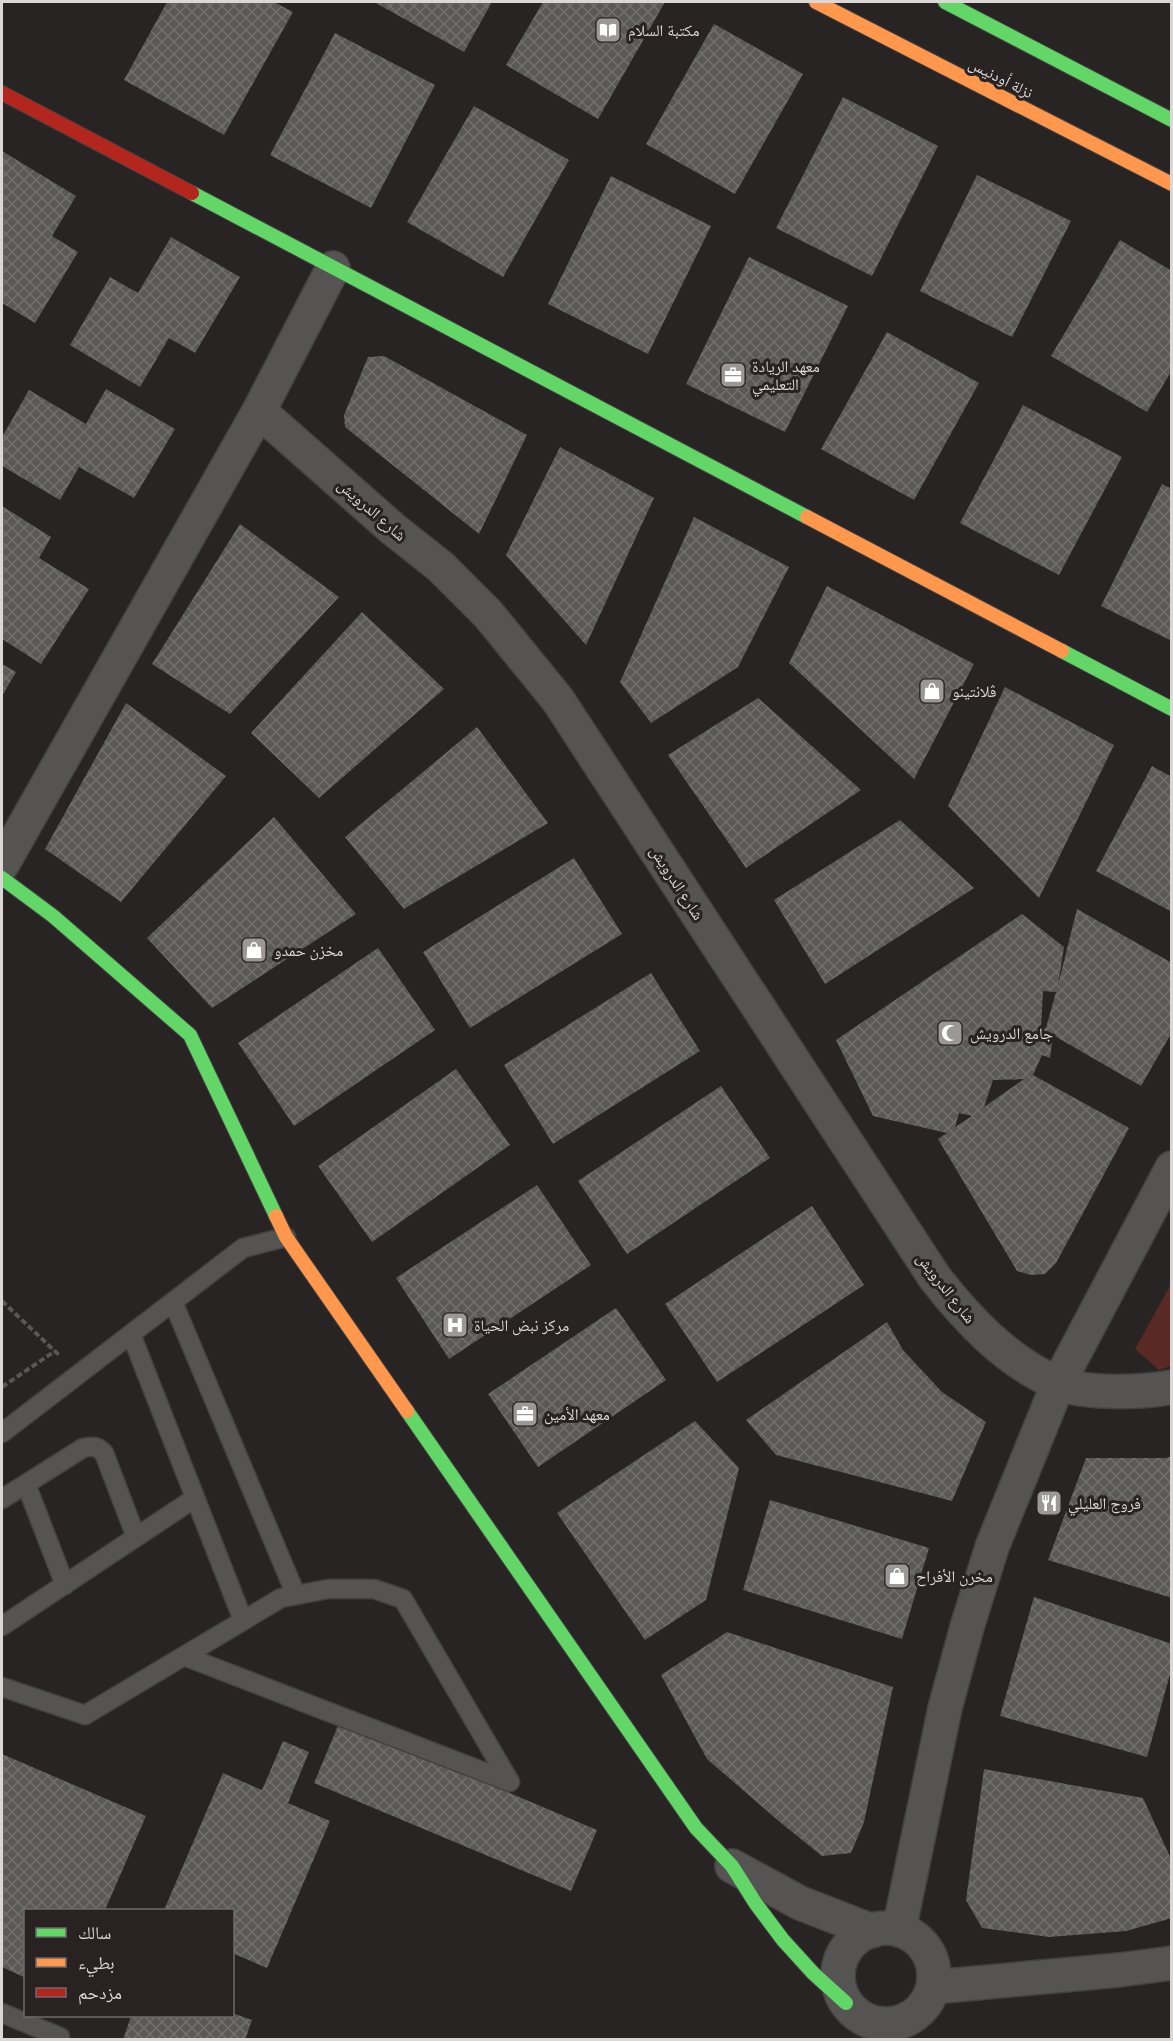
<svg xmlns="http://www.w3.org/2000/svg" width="1173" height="2041" font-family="'Fira Sans Condensed','Noto Naskh Arabic',sans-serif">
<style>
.green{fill:#592925}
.building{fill:url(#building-cross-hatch);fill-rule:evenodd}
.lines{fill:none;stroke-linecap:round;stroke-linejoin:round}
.lane-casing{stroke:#444241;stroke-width:21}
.street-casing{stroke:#444241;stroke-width:36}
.fast-casing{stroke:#444241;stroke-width:16}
.slow-casing{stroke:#444241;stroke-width:16}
.jam-casing{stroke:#444241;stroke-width:16}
.path{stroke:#585656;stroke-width:4;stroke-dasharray:6 3;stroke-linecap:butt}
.lane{stroke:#565453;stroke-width:18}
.street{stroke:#565453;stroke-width:33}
.fast{stroke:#63d668;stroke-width:14}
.slow{stroke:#ff974d;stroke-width:14}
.jam{stroke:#b3261e;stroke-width:14}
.labels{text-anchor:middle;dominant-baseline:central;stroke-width:6;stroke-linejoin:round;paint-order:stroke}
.poi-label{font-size:16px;fill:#dad7d6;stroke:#282322;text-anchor:start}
.street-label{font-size:16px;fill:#dad7d6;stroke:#282322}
</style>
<defs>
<pattern id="building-cross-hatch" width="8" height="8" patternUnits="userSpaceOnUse" patternTransform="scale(1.5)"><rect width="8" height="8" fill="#5b5958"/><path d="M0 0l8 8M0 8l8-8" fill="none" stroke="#72706f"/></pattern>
</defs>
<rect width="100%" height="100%" fill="#272423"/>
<path class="green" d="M1171,1284v82l-12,4 -24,-21z"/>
<path class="building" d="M167,2h107l19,10 -69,123 -100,-55z
M374,2h118l-28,50z
M543,2h122l-67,117 -92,-54z
M714,24l89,50 -68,120 -89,-50z
M335,33l100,52 -64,123 -101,-53z
M843,97l95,49 -66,130 -96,-48z
M474,106l95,54 -66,117 -96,-55z
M2,151l74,45 -24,40 26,16 -43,71 -33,-20z
M977,175l94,46 -59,116 -92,-46z
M611,176l100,50 -63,128 -100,-50z
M171,237l69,40 -45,76 -26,-15 -29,49 -70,-42 40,-68 28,16z
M1120,240l52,31v99l-25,42 -96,-56z
M749,257l99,49 -63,126 -99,-48z
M887,332l92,51 -65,117 -93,-51z
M384,356l143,79 -48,99 -134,-107 -1,-12 24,-58z
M106,389l69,40 -41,69 -55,-31 -19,33 -58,-34v-29l27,-47 57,34z
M1023,405l99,52 -63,118 -99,-52z
M560,447l94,51 -68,147 -80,-90z
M1162,484l10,5v152l-71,-35z
M2,506l49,31 -12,21 50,31 -48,75 -39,-25z
M694,517l95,50 -51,100 -87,56 -31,-41z
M240,524l99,73 -109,117 -78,-50z
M827,586l147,78 -60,115 -125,-116z
M362,612l82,77 -125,109 -68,-65z
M2,664l14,8 -14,24z
M1005,687l109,58 -75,153 -91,-92z
M758,698l103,92 -115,78 -78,-113z
M126,703l100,73 -105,126 -76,-53z
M477,727l71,96 -144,86 -59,-72z
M1152,766l20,11v135l-76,-41z
M274,817l82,97 -144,94 -65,-70z
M900,820l74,68 -149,96 -51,-84z
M574,858l48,76 -152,94 -47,-76z
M1077,909l95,54v69l-31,54 -88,-51 -3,23 -8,-3 -9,20 96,53 -73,135 -11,11 -14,1 -14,-4 -79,-132 9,-6 -74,-17 -37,-76 186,-126 42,33 -6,38zM1043,991l13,1 -10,36h-5zM1024,1079l-40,28 9,-27zM959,1113l13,3 -17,11z
M378,948l57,82 -141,96 -56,-83z
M651,973l49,78 -147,93 -49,-79z
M456,1069l54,76 -138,97 -54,-76z
M721,1086l49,72 -143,96 -49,-73z
M537,1185l54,80 -142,94 -53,-81z
M812,1206l52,79 -147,97 -52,-78z
M616,1308l50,72 -128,87 -50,-73z
M887,1322l16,28 39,42 44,30 -34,79 -176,-46 -30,-35z
M695,1421l44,47 -33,132 -61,40 -88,-127z
M1172,1456v142l-124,-38 38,-102h80z
M770,1500l159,48 -27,91 -159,-49z
M1034,1597l138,47v23l-25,90 -147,-41z
M727,1632l166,55 -29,135 -13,31 -29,3 -41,-33 -74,-64 -46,-84z
M340,1721l257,109 -26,61 -257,-108z
M283,1741l26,11 -21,51 42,18 -63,147 -35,-15v-43h-68l59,-137 39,17z
M2,1754l144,62 -41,94h-79v68l-24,-11z
M984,1769l159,29 29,63v57l-46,13 -77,6 -67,-9 -16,-28z
M232,2013l20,7 -7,20h-122l8,-24h101z"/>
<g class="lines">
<g class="lane-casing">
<path id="lane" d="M173,1302l123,293
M131,1334l112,286
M2,1433l241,-185 43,-11
M26,1484l39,101
M2,1499l81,-51c10,-2 14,-2 21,5l32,84
M2,1626l193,-128
M2,1687l83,28 196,-117 47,-9h46l29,10 107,183 -326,-126
M2,2013l58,24"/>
</g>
<g class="street-casing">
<path id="street" d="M259,411l134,118 48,38 47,47 70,86 377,578c32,41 72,84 122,105 26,11 86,10 115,4
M2,865l257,-454 74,-143
M732,1866l68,37 72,28
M838 1976a48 48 0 1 1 96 0a48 48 0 1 1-96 0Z
M899,1930l46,-222 22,-81 25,-80 66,-163 114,-216
M933,1987l186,-17 53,-7"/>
</g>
<g class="fast-casing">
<path id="fast" d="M945,2l227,118
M192,193l615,324
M1062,651l110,58
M2,878l51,38 137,119 86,181
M407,1411l289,417 36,38 24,38 27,36 30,33 33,30"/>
</g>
<g class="slow-casing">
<path id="slow" d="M816,2l356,182
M807,517l255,134
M276,1216l10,21 121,174"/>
</g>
<g class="jam-casing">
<path id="jam" d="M2,93l190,100"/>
</g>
<path class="path" d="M2,1301l58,55
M2,1387l53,-36"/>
<use href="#lane" class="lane"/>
<use href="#street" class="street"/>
<use href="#fast" class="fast"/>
<use href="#slow" class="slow"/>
<use href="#jam" class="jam"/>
</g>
<defs>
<g id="library-square" transform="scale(1.35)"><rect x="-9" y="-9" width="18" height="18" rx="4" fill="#9b9897" stroke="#282322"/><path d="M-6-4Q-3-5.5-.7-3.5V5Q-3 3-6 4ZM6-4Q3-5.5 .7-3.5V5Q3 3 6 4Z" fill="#fff"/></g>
<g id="office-square" transform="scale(1.35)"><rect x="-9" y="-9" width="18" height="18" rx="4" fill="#9b9897" stroke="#282322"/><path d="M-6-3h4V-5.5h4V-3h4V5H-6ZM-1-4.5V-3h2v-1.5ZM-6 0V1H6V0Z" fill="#fff"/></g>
<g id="shop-square" transform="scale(1.35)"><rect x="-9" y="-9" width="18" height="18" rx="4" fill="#9b9897" stroke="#282322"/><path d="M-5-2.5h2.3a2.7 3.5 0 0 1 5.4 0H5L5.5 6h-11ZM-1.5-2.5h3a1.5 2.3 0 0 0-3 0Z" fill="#fff"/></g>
<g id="mosque-square" transform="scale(1.35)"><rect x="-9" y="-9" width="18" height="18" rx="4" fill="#9b9897" stroke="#282322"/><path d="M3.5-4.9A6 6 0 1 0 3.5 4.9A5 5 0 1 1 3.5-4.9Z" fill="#fff"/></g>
<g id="hospital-square" transform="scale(1.35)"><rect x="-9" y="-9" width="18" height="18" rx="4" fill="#9b9897" stroke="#282322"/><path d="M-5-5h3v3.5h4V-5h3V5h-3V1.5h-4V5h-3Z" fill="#fff"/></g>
<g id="restaurant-square" transform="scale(1.35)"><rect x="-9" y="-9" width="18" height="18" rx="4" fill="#9b9897" stroke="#282322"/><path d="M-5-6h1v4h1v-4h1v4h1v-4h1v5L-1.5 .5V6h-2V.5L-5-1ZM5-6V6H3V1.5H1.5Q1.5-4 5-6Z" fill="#fff"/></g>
</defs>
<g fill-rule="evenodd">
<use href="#library-square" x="608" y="30"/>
<use href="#office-square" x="733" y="375"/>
<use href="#shop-square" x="932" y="691"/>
<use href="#shop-square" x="254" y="950"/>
<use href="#mosque-square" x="950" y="1033"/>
<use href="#hospital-square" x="455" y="1325"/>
<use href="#office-square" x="525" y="1414"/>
<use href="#restaurant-square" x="1049" y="1503"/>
<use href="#shop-square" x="897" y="1576"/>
</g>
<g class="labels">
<g class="poi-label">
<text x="628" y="30">مكتبة السلام</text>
<text x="752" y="366">معهد الريادة<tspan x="752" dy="18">التعليمي</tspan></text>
<text x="952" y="691">ڤلانتينو</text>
<text x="274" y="950">مخزن حمدو</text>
<text x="970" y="1033">جامع الدرويش</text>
<text x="474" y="1325">مركز نبض الحياة</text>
<text x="544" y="1414">معهد الأمين</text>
<text x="1068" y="1503">فروج العليلي</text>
<text x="916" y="1576">مخرن الأفراح</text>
</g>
<g class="street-label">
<text transform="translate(1001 78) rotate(27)">نزلة أودنيس</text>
<text transform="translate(372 510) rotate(41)">شارع الدرويش</text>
<text transform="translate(677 883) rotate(57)">شارع الدرويش</text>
<text transform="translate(946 1288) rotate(52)">شارع الدرويش</text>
</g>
</g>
<rect width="1173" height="2041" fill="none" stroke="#dad7d6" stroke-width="6"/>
<rect x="24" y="1909" width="210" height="108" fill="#282322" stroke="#6f6b6a" stroke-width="1.5"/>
<rect x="36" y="1928" width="30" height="9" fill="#63d668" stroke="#6f6b6a" stroke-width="1.5"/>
<text x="78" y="1939" font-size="18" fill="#dad7d6">سالك</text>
<rect x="36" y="1958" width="30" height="9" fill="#ff974d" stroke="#6f6b6a" stroke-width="1.5"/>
<text x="78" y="1969" font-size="18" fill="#dad7d6">بطيء</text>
<rect x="36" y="1988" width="30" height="9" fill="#b3261e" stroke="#6f6b6a" stroke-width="1.5"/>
<text x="78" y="1999" font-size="18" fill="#dad7d6">مزدحم</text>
</svg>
